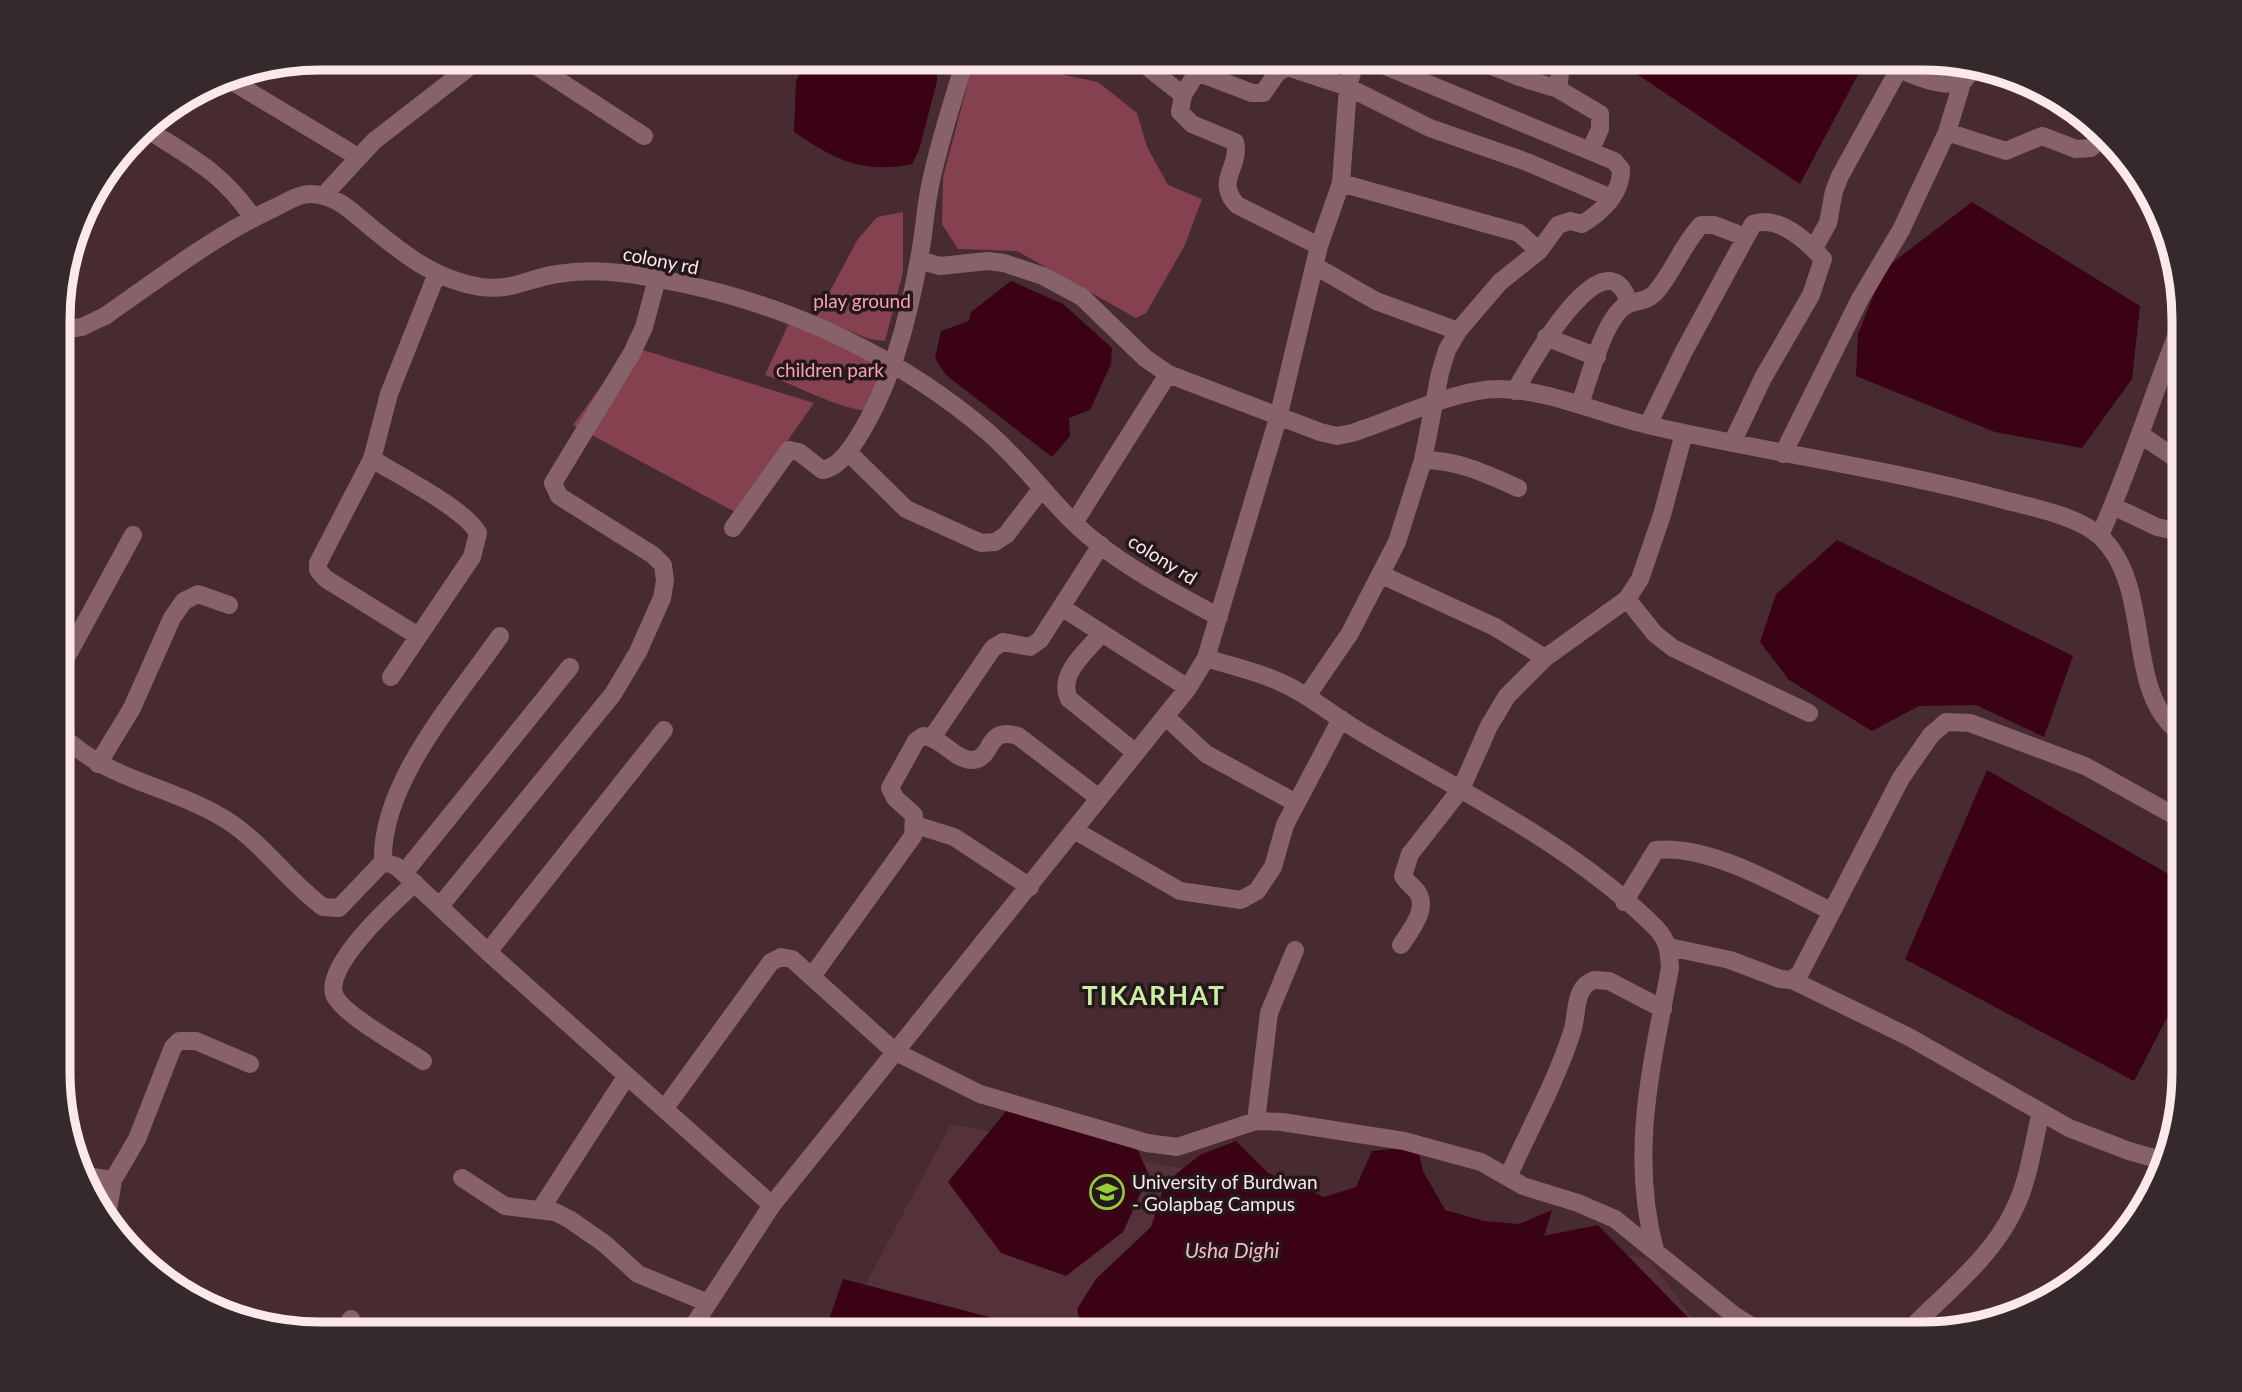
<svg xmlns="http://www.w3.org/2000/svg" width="2242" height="1392" font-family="Lato,sans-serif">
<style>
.built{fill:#553239}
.green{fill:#854150}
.water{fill:#3a0214}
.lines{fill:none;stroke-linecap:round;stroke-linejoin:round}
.minor{stroke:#876268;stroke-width:18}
.labels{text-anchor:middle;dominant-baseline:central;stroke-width:7;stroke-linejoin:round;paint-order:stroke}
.street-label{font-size:19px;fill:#fbe8eb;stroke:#25181a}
.park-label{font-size:19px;fill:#fba0b1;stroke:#25181a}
.poi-label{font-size:19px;fill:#fbe8eb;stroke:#25181a;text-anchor:start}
.water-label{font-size:21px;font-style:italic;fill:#fdb7c3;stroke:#25181a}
.district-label{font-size:26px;font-weight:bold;letter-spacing:2px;fill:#cceda5;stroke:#25181a}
.rim{fill:none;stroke:#fbe8eb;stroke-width:9}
</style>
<rect width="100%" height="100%" fill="#472b30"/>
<path class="built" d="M951,1124l698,135 55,75h-865z"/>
<path class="green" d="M1009,63l89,19 39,31 10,34 21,38 34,14 -17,46 -39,68 -10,5 -119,-67 -59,-2 -16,-25 1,-47 27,-102z
M903,212v60l-18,69 -16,-2 -53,-22 42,-78 19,-22z
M788,325l28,3 74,36 -23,47c-37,-5 -67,-25 -102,-36z
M630,346l184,57 -77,110 -164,-88z"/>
<path class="water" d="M805,58h122l10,14v9l-18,69 -7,14c-51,10 -76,-4 -118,-32l2,-50z
M1613,58h233l16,9 -62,117z
M1972,202l168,104 -8,73 -50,69 -87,-16 -139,-56 2,-42 26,-65z
M1011,281l52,23 49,44 -1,16 -21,46 -21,8 1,18 -18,21 -106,-82 -11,-17 6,-27 28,-10 2,-9z
M1837,540l236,116 -29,81 -68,-32 -57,1 -47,25 -83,-51 -29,-38 16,-48z
M2184,582v89l-8,-8 1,-76z
M1987,770l197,113v102l-50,96 -229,-122z
M1011,1105l124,39 14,31 -26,57 -57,44 -65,-23 -53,-71z
M1236,1141l32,32 56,24 32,-10 16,-36 28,-3 19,6 4,17 22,39 39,11 35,3 33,-14 -8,26 54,-11 106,109h-621l-6,-25 19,-30 55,-52 14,-44 35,-28z
M843,1279l211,55h-230z"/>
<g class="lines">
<path class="minor" d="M524,58l120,78
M1136,58l47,37
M1206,58l-23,37 -3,17 12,12 43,18c6,26 -21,38 2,63l82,41
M1472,58l47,19 39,12
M1562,58l-4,31 42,25v15l-10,22
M1878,58c25,13 57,30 84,25l14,-18
M1197,72l55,21h11l14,-20 10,-6 61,20 82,41 97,34 84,36
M225,77l133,80
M148,130c44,28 75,43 105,88
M1947,132l59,19 36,-15 34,13 15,-1 10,-10
M1341,183l178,50 20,18
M324,195l50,-54 107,-83
M1814,248l14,-25 6,-32 6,-15 65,-118
M919,260l21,6 47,-5 17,2 39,13 39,21 63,61 23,16 152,58 17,4 15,-3c41,-13 104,-44 146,-44 54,1 101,25 154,37 118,27 239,43 356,75 28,7 72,16 93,36 55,54 20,157 83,199
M1315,266l61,35 82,30
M2177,280l5,19
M60,330l22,-3 23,-11c55,-38 109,-80 169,-108 9,-4 19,-11 29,-13 16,-4 35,5 47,15 41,33 77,69 131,77 32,4 48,-9 76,-13 43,-7 85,1 127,10 112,24 219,75 305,149 31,27 55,60 84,89 41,40 96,68 146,95
M1546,337l51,20
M1515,391c12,-21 91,-164 114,-88
M1580,404c9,-25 22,-77 41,-95 10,-10 23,-5 34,-16 18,-20 27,-48 46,-68h13l31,12
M1648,425l35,-72 70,-129c25,-9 53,16 70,35l-12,36 -48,83 -31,65
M2141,435l43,29
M848,452l58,57 75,34 14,-1 11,-7 36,-47
M1783,454l77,-155 41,-69 46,-98 15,-49
M372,459c26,16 93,50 106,74l-6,24 -81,120
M1423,460c35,0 64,14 95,28
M2113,506l44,21 27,6
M1074,523l94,-149
M733,528l56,-78 10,2 23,18c16,-2 27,-19 35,-31 34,-54 51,-118 62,-180 5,-24 6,-49 11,-73 9,-44 23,-86 36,-128
M2100,535c32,-71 54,-145 84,-218
M1382,575l113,52 50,31
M1627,599l28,35 18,14 136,65
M1061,607l127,81
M1102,633c-15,18 -45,41 -33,66l67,54
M418,636l-92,-57 -8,-9v-7l54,-104 17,-65 47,-118
M1206,658c22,7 45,12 67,21 33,13 60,37 91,55 98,58 212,113 293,195 11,12 12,23 13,39 -18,97 -41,184 -15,282
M60,669l73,-134
M1307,696l43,-63 47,-91 26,-82 17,-87 7,-23 11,-19 42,-49 39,-31 19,-26 12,-4 12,3c20,-12 40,-31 39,-55l-7,-8 -248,-103
M1165,716l41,38 90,49
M60,734c50,47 101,49 158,81 41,22 68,65 105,92l16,1 44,-46 13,4 92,86 284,253
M933,736l60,-88 10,-6 27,5 10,-7 61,-95
M98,764l34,-56 40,-90 12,-17 14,-7 31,11
M916,825l38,12 76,50
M1074,830l106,61 61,9 16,-9 16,-24 12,-42 56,-106
M383,862c-3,-79 74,-164 117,-226
M404,873l166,-206
M415,883c-20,18 -97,87 -79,115 13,20 66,49 87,63
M1624,902l32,-52c54,-6 127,38 175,61
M440,906l173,-212 25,-42 24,-54 3,-17 -2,-16 -10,-10 -94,-59 -6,-13 79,-130 12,-26 13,-48
M1401,945c9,-14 27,-35 17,-52 -4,-6 -11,-10 -15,-17l7,-22 51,-65 28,-63 18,-30 38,-38 82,-59 13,-20 22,-64 22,-82
M1669,947l61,13 50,19 12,1 8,-7 101,-195 30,-43 15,-13 24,1 115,43 99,55
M488,952l176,-222
M813,975l100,-139 1,-21 -19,-17 -5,-10 26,-47 7,-5c19,1 32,25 50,24 21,-2 12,-34 45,-24l81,62
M1792,980l117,57 160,91 60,23 39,11
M665,1108l106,-146 10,-5 11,2 102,92 86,43 167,49 30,4 79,-26 26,1 122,19 77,21 42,24 55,17 37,16 120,97 29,18
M1256,1121l13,-108 26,-63
M86,1176l27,4
M1508,1177c21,-47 48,-95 64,-145 6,-17 1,-45 22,-52l15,1 54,28
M462,1178l43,28 50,6 14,7 36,25 33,30 70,29
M540,1210l86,-133
M106,1222l7,-42 24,-41 36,-92 6,-6h17l54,23
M342,1334l9,-15
M688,1334l84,-129 416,-517 18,-30 72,-240 41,-172 22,-63 7,-96 8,-29
M1905,1334c38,-39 86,-75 109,-124 15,-30 19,-66 27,-98"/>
</g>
<defs>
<g id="university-ring" transform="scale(1.75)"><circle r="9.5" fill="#25181a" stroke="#95cc3b" stroke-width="1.5"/><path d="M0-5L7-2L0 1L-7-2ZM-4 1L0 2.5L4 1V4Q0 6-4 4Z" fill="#95cc3b"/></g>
</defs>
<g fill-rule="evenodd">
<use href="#university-ring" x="1107" y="1192"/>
</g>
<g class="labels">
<g class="street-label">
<text transform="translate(661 260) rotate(11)">colony rd</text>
<text transform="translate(1163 559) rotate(32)">colony rd</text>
</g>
<g class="park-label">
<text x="862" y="300">play ground</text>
<text x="830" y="369">children park</text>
</g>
<g class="poi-label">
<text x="1132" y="1181">University of Burdwan<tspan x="1132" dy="22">- Golapbag Campus</tspan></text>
</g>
<g class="water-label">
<text x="1232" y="1249">Usha Dighi</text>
</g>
<g class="district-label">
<text x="1154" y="995">TIKARHAT</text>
</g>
</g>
<path d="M0 0H2242V1392H0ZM320 70H1922A250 250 0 0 1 2172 320V1072A250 250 0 0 1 1922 1322H320A250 250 0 0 1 70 1072V320A250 250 0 0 1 320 70Z" fill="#36292b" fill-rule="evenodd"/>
<path class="rim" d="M320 70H1922A250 250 0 0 1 2172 320V1072A250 250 0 0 1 1922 1322H320A250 250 0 0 1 70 1072V320A250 250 0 0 1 320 70Z"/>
</svg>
